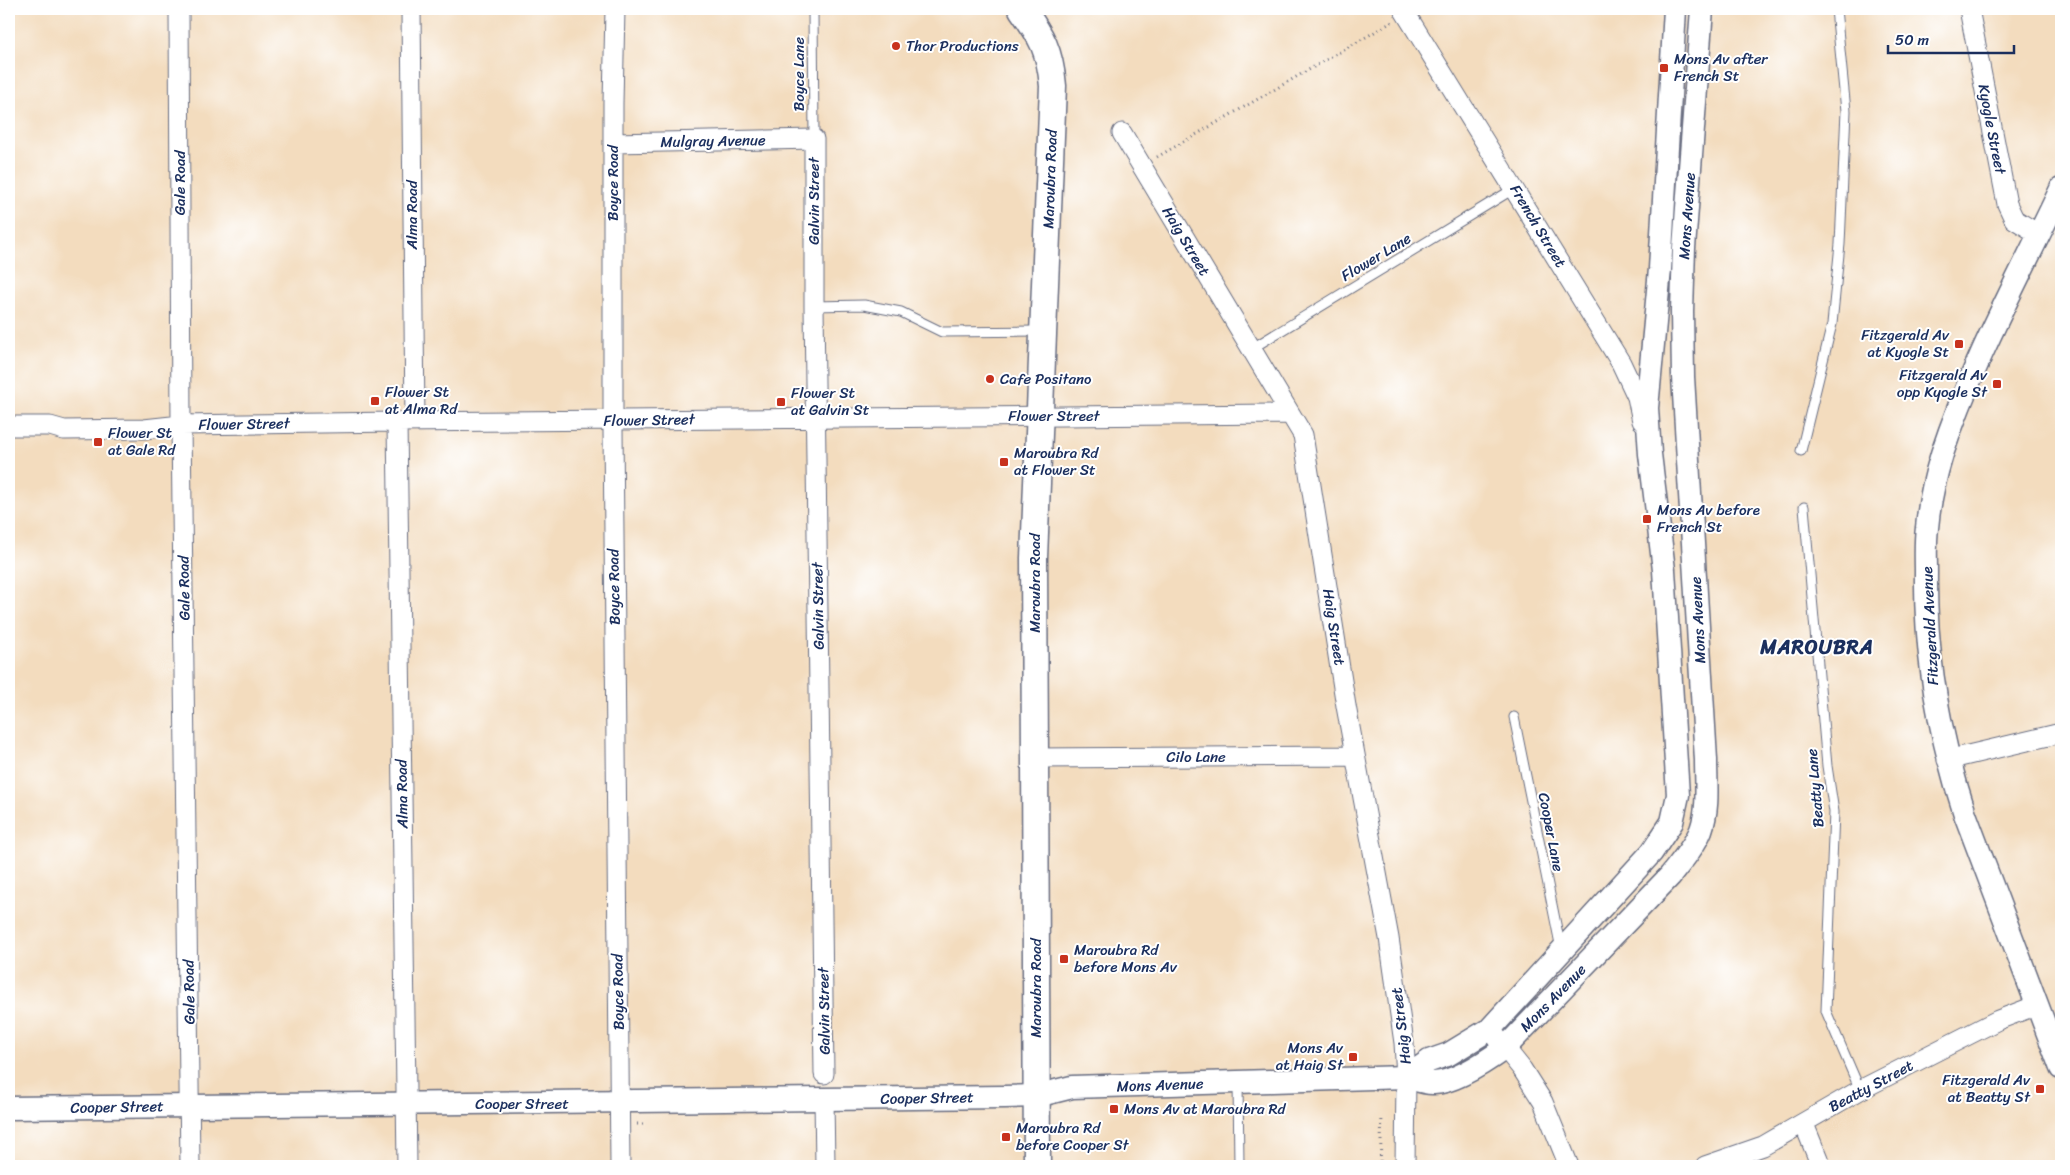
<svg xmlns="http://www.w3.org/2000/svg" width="2070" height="1175" font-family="Sriracha,sans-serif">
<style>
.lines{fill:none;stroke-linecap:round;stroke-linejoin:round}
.service-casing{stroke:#676c80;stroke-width:11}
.minor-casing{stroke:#676c80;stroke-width:21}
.tertiary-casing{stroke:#676c80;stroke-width:25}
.secondary-casing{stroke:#676c80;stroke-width:29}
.path{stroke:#676c80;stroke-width:3;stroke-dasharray:1 4;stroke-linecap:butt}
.service{stroke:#fff;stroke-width:9}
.minor{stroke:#fff;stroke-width:19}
.tertiary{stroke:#fff;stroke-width:22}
.secondary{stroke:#fff;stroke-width:26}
.poi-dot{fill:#c8321e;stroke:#fff;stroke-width:2}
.labels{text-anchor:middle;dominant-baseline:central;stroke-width:4;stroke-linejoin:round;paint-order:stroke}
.poi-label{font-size:15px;fill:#1b2f5e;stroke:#fff;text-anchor:start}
.street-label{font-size:15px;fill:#1b2f5e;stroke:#fff}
.district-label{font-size:20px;font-weight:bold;letter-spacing:1px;fill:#1b2f5e;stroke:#fff}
</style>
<rect width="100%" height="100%" fill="#fff"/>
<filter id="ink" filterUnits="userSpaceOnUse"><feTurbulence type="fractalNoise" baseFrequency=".02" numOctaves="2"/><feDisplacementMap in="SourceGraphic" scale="10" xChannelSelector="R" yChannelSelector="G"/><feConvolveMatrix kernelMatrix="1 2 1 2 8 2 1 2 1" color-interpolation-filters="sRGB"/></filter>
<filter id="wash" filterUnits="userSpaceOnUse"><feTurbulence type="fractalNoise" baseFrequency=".0096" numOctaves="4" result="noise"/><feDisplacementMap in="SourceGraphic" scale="20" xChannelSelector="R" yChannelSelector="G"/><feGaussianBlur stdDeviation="1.12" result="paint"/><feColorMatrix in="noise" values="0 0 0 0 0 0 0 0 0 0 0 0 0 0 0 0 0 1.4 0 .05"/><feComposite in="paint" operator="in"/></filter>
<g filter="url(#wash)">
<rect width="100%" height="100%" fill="#f3dcbe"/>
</g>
<g filter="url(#ink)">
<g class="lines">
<g class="service-casing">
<path id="service" d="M813,9l1,130
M814,306l50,-1 37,7 41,20 99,-1
M1251,349l264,-161
M1801,451l31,-127 8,-80 6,-133 -10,-102
M1804,507l23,259 7,46 -8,199 34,79
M1514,717l47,232
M1238,1083l1,83"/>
</g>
<g class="minor-casing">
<path id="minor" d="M179,9l2,416 9,741
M411,9l4,413
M615,9l-2,94v327l7,736
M1403,9l218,354 16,34 5,24
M1969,9l38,195 7,15 26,16
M1122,133l181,302 43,271 43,232 15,105 2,34 -1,89
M613,143l201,-4v167l10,768
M397,422l10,744
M9,426h41l14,4 80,-1 37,-4 216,-3 893,-8
M1036,758l319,-2
M1947,760l114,-27
M1490,1029l32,40 21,33 26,64
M824,1099l1,67
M1804,1124l17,42
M1705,1166l58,-20 97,-56 138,-70 39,-15"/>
</g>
<g class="tertiary-casing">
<path id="tertiary" d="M2061,189c-41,87 -89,173 -119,265 -7,23 -13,50 -15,74 -2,15 -1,30 -1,45 -1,83 13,162 39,241l96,254
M1406,1077l23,-16 20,-7 41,-25 162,-177 20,-30 6,-27 -14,-225 -14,-116 -3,-46 13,-139 15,-260
M9,1108l996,-11 31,-1 36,-9 334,-10c8,2 19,7 28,6 22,-1 53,-22 71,-35l165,-172c11,-14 24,-29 31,-46 8,-22 5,-47 5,-70l-23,-383 -1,-66 2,-63 18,-239"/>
</g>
<g class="secondary-casing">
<path id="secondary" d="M1022,9c20,28 28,42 31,77l-19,472 3,608"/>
</g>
<path class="path" d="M1157,157l235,-135
M637,1124h7
M1380,1166l2,-50"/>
<use href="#service" class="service"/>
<use href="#minor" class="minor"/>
<use href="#tertiary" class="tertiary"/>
<use href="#secondary" class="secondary"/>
</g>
</g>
<g class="poi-dot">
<circle cx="896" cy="46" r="5"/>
<rect x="1659" y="63" width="10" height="10" rx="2.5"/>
<rect x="1954" y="339" width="10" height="10" rx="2.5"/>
<circle cx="990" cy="379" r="5"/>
<rect x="1992" y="379" width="10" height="10" rx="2.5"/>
<rect x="370" y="396" width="10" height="10" rx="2.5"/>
<rect x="776" y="397" width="10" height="10" rx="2.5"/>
<rect x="93" y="437" width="10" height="10" rx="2.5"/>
<rect x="999" y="457" width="10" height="10" rx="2.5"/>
<rect x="1642" y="514" width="10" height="10" rx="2.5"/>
<rect x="1059" y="954" width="10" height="10" rx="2.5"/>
<rect x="1348" y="1052" width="10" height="10" rx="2.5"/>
<rect x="2035" y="1084" width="10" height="10" rx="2.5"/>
<rect x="1109" y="1104" width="10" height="10" rx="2.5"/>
<rect x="1001" y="1132" width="10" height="10" rx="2.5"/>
</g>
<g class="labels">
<g class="poi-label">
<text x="906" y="46">Thor Productions</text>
<text x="1674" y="59">Mons Av after<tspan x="1674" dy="17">French St</tspan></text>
<text x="1949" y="335" text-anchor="end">Fitzgerald Av<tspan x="1949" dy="17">at Kyogle St</tspan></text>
<text x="1987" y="375" text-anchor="end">Fitzgerald Av<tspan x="1987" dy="17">opp Kyogle St</tspan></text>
<text x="1000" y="379">Cafe Positano</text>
<text x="385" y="392">Flower St<tspan x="385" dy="17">at Alma Rd</tspan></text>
<text x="791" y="393">Flower St<tspan x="791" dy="17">at Galvin St</tspan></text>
<text x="108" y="433">Flower St<tspan x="108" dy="17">at Gale Rd</tspan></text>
<text x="1014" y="453">Maroubra Rd<tspan x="1014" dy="17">at Flower St</tspan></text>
<text x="1657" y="510">Mons Av before<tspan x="1657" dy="17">French St</tspan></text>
<text x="1074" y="950">Maroubra Rd<tspan x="1074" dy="17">before Mons Av</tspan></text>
<text x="1343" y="1048" text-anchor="end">Mons Av<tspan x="1343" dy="17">at Haig St</tspan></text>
<text x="2030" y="1080" text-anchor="end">Fitzgerald Av<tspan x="2030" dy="17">at Beatty St</tspan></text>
<text x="1124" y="1109">Mons Av at Maroubra Rd</text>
<text x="1016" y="1128">Maroubra Rd<tspan x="1016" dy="17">before Cooper St</tspan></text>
</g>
<g class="street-label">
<text transform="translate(799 74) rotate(-90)">Boyce Lane</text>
<text transform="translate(1992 129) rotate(79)">Kyogle Street</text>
<text transform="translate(713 141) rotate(-1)">Mulgray Avenue</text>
<text transform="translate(1050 179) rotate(-88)">Maroubra Road</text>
<text transform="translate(180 183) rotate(-90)">Gale Road</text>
<text transform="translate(613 183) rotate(-90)">Boyce Road</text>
<text transform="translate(814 201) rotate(-90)">Galvin Street</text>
<text transform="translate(412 215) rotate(-90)">Alma Road</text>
<text transform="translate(1687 216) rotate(-86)">Mons Avenue</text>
<text transform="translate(1538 226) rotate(59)">French Street</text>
<text transform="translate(1186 241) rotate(59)">Haig Street</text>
<text transform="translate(1376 257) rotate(-31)">Flower Lane</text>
<text x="1054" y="416">Flower Street</text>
<text transform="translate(649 420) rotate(-1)">Flower Street</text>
<text transform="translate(244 424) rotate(-1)">Flower Street</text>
<text transform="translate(1035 583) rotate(-90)">Maroubra Road</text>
<text transform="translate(614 587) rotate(-91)">Boyce Road</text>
<text transform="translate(184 588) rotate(-91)">Gale Road</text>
<text transform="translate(818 606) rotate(-91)">Galvin Street</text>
<text transform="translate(1698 620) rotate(-93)">Mons Avenue</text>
<text transform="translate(1930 626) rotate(-93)">Fitzgerald Avenue</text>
<text transform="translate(1334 627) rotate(81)">Haig Street</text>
<text x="1196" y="757">Cilo Lane</text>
<text transform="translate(1815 788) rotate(-95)">Beatty Lane</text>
<text transform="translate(402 794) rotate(-91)">Alma Road</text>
<text transform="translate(1551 832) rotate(79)">Cooper Lane</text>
<text transform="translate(1036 988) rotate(-90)">Maroubra Road</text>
<text transform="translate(189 992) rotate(-91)">Gale Road</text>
<text transform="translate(618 992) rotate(-91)">Boyce Road</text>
<text transform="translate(1553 998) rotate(-46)">Mons Avenue</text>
<text transform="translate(824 1011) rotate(-91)">Galvin Street</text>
<text transform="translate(1401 1026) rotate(-97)">Haig Street</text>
<text transform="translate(1160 1085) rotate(-2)">Mons Avenue</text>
<text transform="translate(1871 1086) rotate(-28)">Beatty Street</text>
<text transform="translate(927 1098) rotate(-1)">Cooper Street</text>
<text x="522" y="1104">Cooper Street</text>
<text transform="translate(117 1107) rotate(-1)">Cooper Street</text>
</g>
<g class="district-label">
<text x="1817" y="647">MAROUBRA</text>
</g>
</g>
<rect width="2070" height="1175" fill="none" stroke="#fff" stroke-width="30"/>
<path d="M1888 45v8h126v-8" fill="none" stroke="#1b2f5e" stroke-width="2.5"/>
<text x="1895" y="45" font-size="15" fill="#1b2f5e" stroke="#ffffff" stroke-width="4" paint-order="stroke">50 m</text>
</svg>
